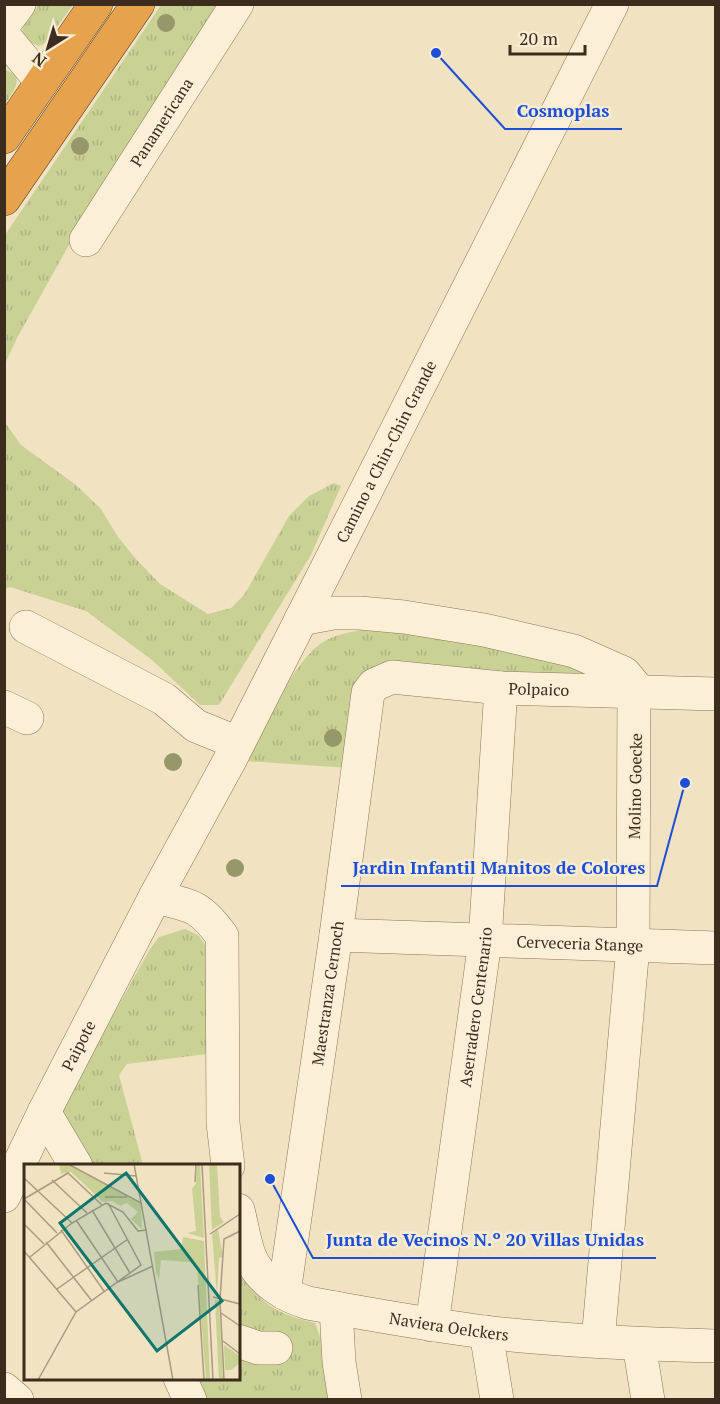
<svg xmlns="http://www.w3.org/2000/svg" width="720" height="1404" font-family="'PT Serif',serif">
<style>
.grass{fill:url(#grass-tufts)}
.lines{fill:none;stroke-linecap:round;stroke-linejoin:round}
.minor-casing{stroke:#8d7458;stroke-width:34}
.highway-casing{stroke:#5b422c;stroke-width:34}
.minor{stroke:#fbf0d7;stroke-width:33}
.highway{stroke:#e7a24d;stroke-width:33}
.tree{fill:#96986a}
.labels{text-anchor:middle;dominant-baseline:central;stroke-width:5;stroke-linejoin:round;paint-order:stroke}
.street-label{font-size:16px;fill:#3c2c1d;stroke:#f8edd3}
.inset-road{fill:none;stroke:#a99a80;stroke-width:1.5}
.view{fill:#0f766e;fill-opacity:0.15;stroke:#0f766e;stroke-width:3}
.inset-edge{fill:none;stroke:#3c2c1d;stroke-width:3}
.leader{fill:none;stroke:#1d4ed8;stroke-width:2}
.callout-dot{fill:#1d4ed8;stroke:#f8edd3;stroke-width:2}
.callout-label{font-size:18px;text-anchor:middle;font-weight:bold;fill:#1d4ed8;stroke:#f8edd3;stroke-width:5;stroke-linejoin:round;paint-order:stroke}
</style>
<defs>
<pattern id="grass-tufts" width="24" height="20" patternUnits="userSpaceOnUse" patternTransform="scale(1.5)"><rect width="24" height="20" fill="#cad195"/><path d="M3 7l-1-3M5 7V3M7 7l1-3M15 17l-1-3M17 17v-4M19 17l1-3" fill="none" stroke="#aeb480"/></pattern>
</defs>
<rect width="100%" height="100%" fill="#f1e3c2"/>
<path class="grass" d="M38,5h35l-29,39 -5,2 -11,-4 -6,-9 1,-6z
M161,5h60l-152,240 -52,93 -12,26v-129z
M5,70c22,7 8,21 0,34z
M4,421l17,24 55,40 25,24 17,28 17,21 25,26 48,30 23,-6 13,-13 45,-79 20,-20 25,-13 7,3 -30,69 -92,150h-19l-48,-45 -66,-49 -76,-24 -5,2z
M365,629l46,2 156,26 47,23 -220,-7 -45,95 -103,-7c16,-31 49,-104 79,-120 12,-7 26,-9 40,-12z
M185,929l13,6 8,11 1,108 -80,10 -8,11 24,90h-57l-28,-51 92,-165 9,-12z
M239,1269c17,33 39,46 76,54l6,17 8,59h-131l-9,-20 49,-1z"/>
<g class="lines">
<g class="minor-casing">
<g id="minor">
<path d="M4,24l15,-20"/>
<path d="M4,36l38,46"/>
<path id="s1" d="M86,240l151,-236"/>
<path d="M301,619l32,-6h27l44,4 80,13 90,21 50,22 10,12 -1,261 -35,395"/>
<path d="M26,627l138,72 32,27 42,17"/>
<path d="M4,707l23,11"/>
<path d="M155,897c36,9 44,7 67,39l1,187 5,43"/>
<path id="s2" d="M336,935l380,13"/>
<path d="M44,1112l32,54"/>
<path id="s3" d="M4,1196l40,-84 111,-215 76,-139 381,-754"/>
<path id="s4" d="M238,1210c4,15 6,32 12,47 10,24 35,39 58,46 59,11 117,21 176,29 77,9 154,12 232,14"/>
<path id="s5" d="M284,1293l52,-358 32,-242 6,-8 18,-8 109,11 215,6"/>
<path d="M336,1308l3,54 6,38"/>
<path id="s6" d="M432,1325l53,-384 16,-253"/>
<path d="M486,1332l11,68"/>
<path d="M238,1341l20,7h18"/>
<path d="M639,1344l9,56"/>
<path d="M180,1378l10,22"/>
<path d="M4,1389l13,11"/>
</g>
</g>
<g class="highway-casing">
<path id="highway" d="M4,137l92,-133
M4,199l134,-195"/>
</g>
<use href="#minor" class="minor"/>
<use href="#highway" class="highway"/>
</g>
<g class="tree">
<circle cx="166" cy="23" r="9"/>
<circle cx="80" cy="146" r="9"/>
<circle cx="333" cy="738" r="9"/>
<circle cx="173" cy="762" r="9"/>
<circle cx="235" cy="868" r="9"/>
</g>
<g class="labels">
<g class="street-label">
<text stroke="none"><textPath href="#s1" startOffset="140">Panamericana</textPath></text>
<text stroke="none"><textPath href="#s3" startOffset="837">Camino a Chin-Chin Grande</textPath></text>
<text stroke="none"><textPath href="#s5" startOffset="783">Polpaico</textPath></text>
<text transform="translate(635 786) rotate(-89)">Molino Goecke</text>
<text stroke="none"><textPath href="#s2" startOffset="244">Cerveceria Stange</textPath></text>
<text stroke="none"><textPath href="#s5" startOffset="303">Maestranza Cernoch</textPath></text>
<text stroke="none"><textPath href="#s6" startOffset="321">Aserradero Centenario</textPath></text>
<text stroke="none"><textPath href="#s3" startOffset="168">Paipote</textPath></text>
<text stroke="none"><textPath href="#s4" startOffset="268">Naviera Oelckers</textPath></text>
</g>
</g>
<g transform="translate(24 1164)">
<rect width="216" height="216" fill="#f1e3c2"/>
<path d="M35,0h8l74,40 1,25 -11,-10 7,-7 -11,-9 -7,3 -8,-5 -9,1 -32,-30 -10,2zM173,0h3l4,74 -17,-5 9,-2 -4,-42 4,-6zM185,0h8l3,53 4,5 -12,8zM194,65l5,28 -4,1 -2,37 -5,-61zM159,73l21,4 6,139h-4l-9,-113 -7,-5 -29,-2 -2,20 -3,-8 -2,-20 27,-3zM191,136h4l4,80h-4z" fill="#cad195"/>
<path d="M200,181l16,11v7l-9,7h-6z" fill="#cad195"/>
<path class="inset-road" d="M44,0l73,39M86,0h21M110,0l39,216M178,0l11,216M80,9l32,3M0,14l48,45M28,16l35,33M171,18l1,-18M81,33h22M0,35l44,-26 34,32M0,35l33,34M68,46l38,63M52,56l42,62 35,-16M0,60l20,20M37,66l43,61M186,70l30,-20M22,78l46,59M0,87l52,61M6,93l42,-34 34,-20 17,9 15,19 9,-1M174,121l6,95M33,125l71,-50M189,133l27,7M197,149l19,13M199,177l17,13M14,216l38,-68 65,-47 -33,-62M200,216l-4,-80 4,-61 16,-8"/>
<path class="view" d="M102,9l96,128 -65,50 -97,-128z"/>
<rect width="216" height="216" class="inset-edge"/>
</g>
<path class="leader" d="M436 53L505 129H622M685 783L657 886H341M270 1179L313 1258H656"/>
<g class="callout-dot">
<circle cx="436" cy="53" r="6"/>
<circle cx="685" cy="783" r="6"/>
<circle cx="270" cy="1179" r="6"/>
</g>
<g class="callout-label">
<text x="563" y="117">Cosmoplas</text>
<text x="499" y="874">Jardin Infantil Manitos de Colores</text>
<text x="485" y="1246">Junta de Vecinos N.º 20 Villas Unidas</text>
</g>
<rect width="720" height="1404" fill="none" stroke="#3c2c1d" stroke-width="12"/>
<g transform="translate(48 48) rotate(217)" stroke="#f8edd3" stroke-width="4.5" paint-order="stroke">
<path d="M0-4.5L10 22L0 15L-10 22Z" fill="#3c2c1d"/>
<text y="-9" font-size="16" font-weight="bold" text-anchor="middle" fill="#3c2c1d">N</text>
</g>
<path d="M510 45v9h75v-9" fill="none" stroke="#3c2c1d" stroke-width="3"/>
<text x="519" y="45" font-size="18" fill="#3c2c1d" stroke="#f8edd3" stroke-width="4.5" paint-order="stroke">20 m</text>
</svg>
